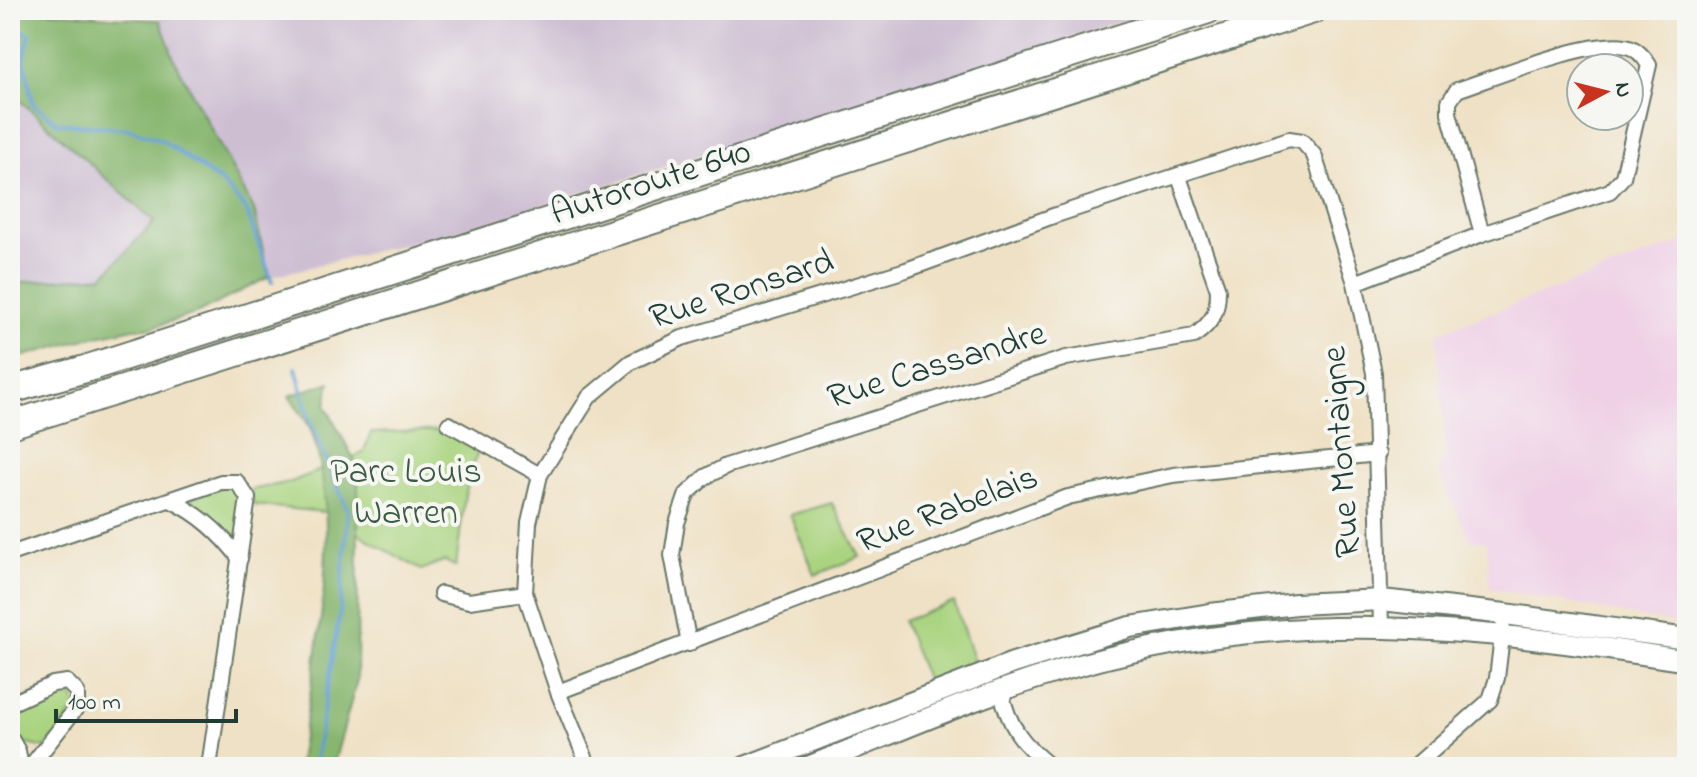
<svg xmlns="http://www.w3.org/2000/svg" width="1697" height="777" font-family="'Indie Flower',sans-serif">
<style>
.built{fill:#efd0e6}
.industrial{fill:#cdbed2}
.green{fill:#aad480;stroke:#64885a;stroke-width:2}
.forest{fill:#87b66e;stroke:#537a51;stroke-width:2}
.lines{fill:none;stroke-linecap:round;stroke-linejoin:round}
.stream{stroke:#629ed3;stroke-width:4}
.street-casing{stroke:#687667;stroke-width:18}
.secondary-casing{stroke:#687667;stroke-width:24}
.highway-casing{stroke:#687667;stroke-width:30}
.street{stroke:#fff;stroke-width:14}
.secondary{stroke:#fff;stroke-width:20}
.highway{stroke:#fff;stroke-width:26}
.labels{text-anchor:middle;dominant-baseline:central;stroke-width:8;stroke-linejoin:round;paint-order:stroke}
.street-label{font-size:36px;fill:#1f3d34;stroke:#f6f6f2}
.park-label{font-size:36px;fill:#3b5b43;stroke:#f6f6f2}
</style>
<rect width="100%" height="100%" fill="#f6f6f2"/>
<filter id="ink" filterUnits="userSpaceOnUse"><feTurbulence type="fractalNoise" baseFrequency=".0125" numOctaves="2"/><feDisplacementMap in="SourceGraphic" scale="16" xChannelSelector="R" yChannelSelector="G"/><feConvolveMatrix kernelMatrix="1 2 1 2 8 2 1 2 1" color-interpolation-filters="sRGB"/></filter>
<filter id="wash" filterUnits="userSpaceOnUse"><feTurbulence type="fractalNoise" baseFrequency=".006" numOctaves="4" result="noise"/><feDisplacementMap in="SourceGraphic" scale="32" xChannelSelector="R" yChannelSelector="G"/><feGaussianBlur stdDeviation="1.8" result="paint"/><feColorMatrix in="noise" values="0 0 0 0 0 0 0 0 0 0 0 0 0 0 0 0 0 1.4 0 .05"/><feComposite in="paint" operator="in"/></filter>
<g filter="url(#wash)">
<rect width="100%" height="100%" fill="#efe1c5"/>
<path class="built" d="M1687,240v386l-197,-38 -3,-46 -16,-1 -34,-72 9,-13 -9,-123z"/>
<path class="industrial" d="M157,10h999l-261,85 -426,133 -200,49 -15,-67 -79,-149z
M10,91l144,131 -51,54 -93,7z"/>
<path class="green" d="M448,430l31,18 -14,46 -9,73 -11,-6 -24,9 -56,-32 -32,-25 -79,-8 -4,-15 41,-8 72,-29 8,-20z
M237,482l11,16 -8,38h-17l-31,-25v-14z
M832,503l28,54 -45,18 -25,-60z
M954,602l22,66 -48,16 -25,-63z
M67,682l10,25 -32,41 -31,-7 -4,-4v-33z"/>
<path class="forest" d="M10,10c50,0 100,9 150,10l15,41 79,149 15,67 -71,36 -48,15h-16l-41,9 -83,23v-77l93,-7 51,-54 -144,-131z
M330,382l-4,24 32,61v77l-1,136 -24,87h-35c16,-100 46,-237 14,-334 -4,-13 -16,-25 -23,-37z"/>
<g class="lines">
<path class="stream" d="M10,25l20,9 -6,25 9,45 25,19 71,6 33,11 59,42 25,27 26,73
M296,368l15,56 37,87 -8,101 -26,155"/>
</g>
</g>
<g filter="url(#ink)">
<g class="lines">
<g class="street-casing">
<path id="street" d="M1355,283l127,-49 128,-43 13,-14 26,-112c-5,-8 -13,-17 -23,-19 -37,-7 -130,31 -169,44l-8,12v11l33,121
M449,424l91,51
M170,500c30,14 51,33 70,59
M10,554l211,-72h16l11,16 -39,269
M441,594l28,7 56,-8
M689,644l-17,-89 5,-32 10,-29 18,-17 21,-11 340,-108 128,-22c18,-13 24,-23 24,-46l-39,-113
M1001,691c7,35 23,55 50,76
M558,692l510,-195 105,-22 205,-21
M10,704l43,-20 14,-2 10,10v15l-47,60
M10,737l8,14 3,16
M589,767l-31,-75 -33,-99 4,-70 11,-48 49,-78 42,-35 51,-24 224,-68 150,-55 233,-76 13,2 12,14 41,128 19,90 7,253
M1414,767l76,-67 7,-22 6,-50"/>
</g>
<g class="secondary-casing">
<path id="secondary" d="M745,767l268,-104 117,-36 80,-13 86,-10 86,-4 123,14 182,25
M808,767c89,-35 179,-76 272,-102 209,-59 397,-38 607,-4"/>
</g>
<g class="highway-casing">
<path id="highway" d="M10,390l72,-20 1126,-360
M10,425l1303,-415"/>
</g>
<use href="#street" class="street"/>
<use href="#secondary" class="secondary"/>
<use href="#highway" class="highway"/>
</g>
</g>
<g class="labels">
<g class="street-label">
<text transform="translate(651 184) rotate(-18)">Autoroute 640</text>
<text transform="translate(742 291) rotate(-18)">Rue Ronsard</text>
<text transform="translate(937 367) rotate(-17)">Rue Cassandre</text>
<text transform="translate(1343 452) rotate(-94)">Rue Montaigne</text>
<text transform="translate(948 511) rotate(-21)">Rue Rabelais</text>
</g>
<g class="park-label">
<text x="406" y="473">Parc Louis<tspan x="406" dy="41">Warren</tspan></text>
</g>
</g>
<rect width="1697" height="777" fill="none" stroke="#f6f6f2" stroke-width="40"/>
<g transform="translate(1605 92) rotate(83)"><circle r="38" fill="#f6f6f2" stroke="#a0aca6" stroke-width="2"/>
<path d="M0-6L14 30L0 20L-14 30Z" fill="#c8321e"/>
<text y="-12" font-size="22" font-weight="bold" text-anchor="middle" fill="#1f3d34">N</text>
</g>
<path d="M56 709v12h180v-12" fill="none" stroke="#1f3d34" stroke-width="4"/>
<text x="68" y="709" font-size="24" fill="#1f3d34" stroke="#f6f6f2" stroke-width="6" paint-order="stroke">100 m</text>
</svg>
